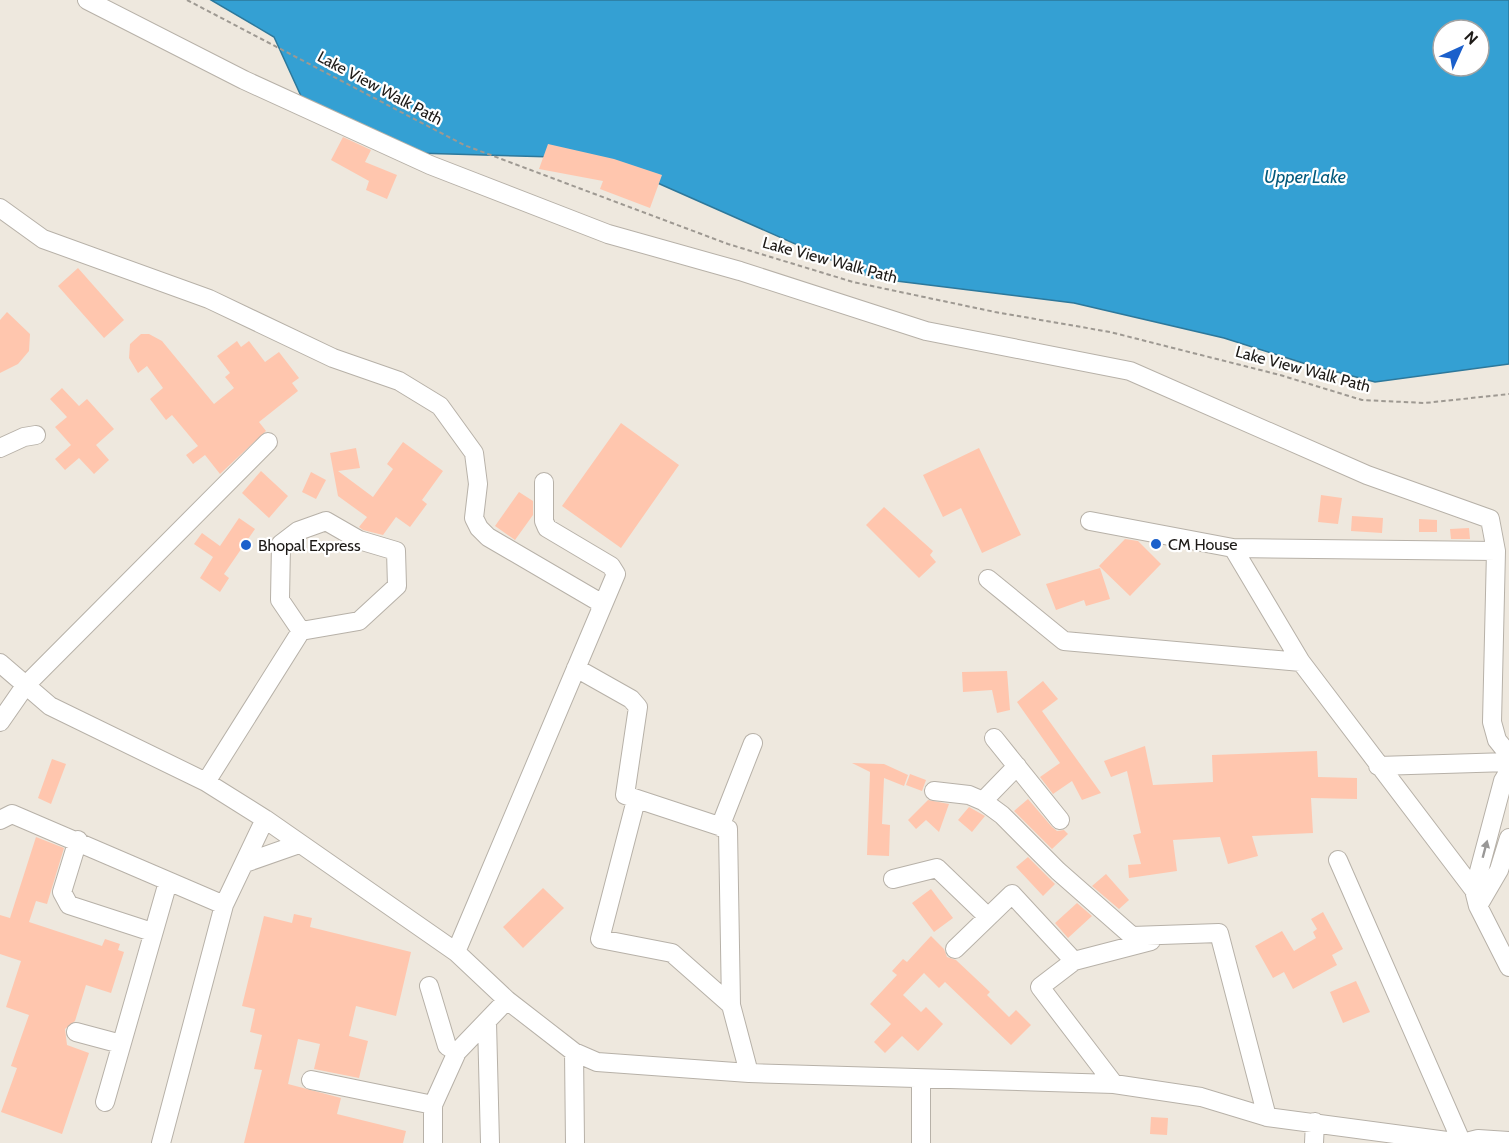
<svg xmlns="http://www.w3.org/2000/svg" width="1509" height="1143" font-family="Cabin,sans-serif">
<style>
.water{fill:#34a0d3;stroke:#2d789b;stroke-width:1.5;fill-rule:evenodd}
.building{fill:#ffc6ae}
.lines{fill:none;stroke-linecap:round;stroke-linejoin:round}
.minor-casing{stroke:#b7b1a8;stroke-width:20}
.path{stroke:#9e9992;stroke-width:2;stroke-dasharray:4.5 3;stroke-linecap:butt}
.minor{stroke:#fff;stroke-width:18}
.oneway{fill:#999897}
.poi-dot{fill:#1b60cb;stroke:#fff;stroke-width:2}
.labels{text-anchor:middle;dominant-baseline:central;stroke-width:4.5;stroke-linejoin:round;paint-order:stroke}
.street-label{font-size:16px;fill:#1d1a17;stroke:#fff}
.poi-label{font-size:16px;fill:#1d1a17;stroke:#fff;text-anchor:start}
.water-label{font-size:18px;font-style:italic;fill:#035a7c;stroke:#fff}
</style>
<rect width="100%" height="100%" fill="#eee8de"/>
<path class="water" d="M211,0h1298v364l-134,18 -72,-19 -79,-25 -150,-35 -202,-25 -219,-97 -61,-23 -177,-5 -114,-57 -27,-59zM1443,30h36v36h-36z"/>
<path class="building" d="M343,137l28,13 -6,12 32,13 -10,24 -21,-9 3,-9 -38,-21z
M548,144l66,15 48,16 -12,33 -50,-19 3,-8 -64,-12z
M78,268l46,52 -20,18 -46,-52z
M7,312l23,22 -1,17 -11,13 -18,9v-53z
M141,334h8l13,7 52,63 20,-16 -9,-11 5,-4 -13,-17 20,-15 4,6 8,-6 16,21 14,-10 20,26 -7,5 6,8 -39,31 7,9 -46,43 -15,-19 -12,9 -7,-9 12,-9 -26,-31 -6,5 -16,-21 13,-11 -16,-22 -9,7 -9,-15 1,-14z
M62,388l17,18 8,-7 27,30 -18,16 13,15 -15,14 -15,-16 -14,12 -10,-11 16,-14 -16,-18 12,-10 -17,-18z
M621,423l58,42 -58,83 -59,-42z
M403,442l40,29 -21,29 5,4 -17,23 -14,-10 -13,18 -20,-5 -4,-3 8,-10 -29,-21 -8,-43 26,-5 4,20 -22,3 35,26 20,-28 -6,-5z
M979,448l42,87 -39,18 -21,-45 -18,9 -20,-42z
M261,471l27,25 -19,22 -27,-25z
M311,472l15,8 -10,19 -14,-7z
M519,492l14,9v14l-18,25 -20,-14z
M1321,495l21,3 -4,26 -20,-2z
M884,507l49,44 -3,4 6,7 -17,16 -53,-53z
M1352,516l31,2 -1,15 -31,-2z
M239,518l16,11 -31,45 5,4 -9,14 -20,-14 13,-21 -19,-13 8,-11 18,13z
M1419,519l18,1v12h-18z
M1469,528l1,11h-19l-1,-10z
M1125,539l13,2 23,23 -31,32 -31,-30z
M1100,568l10,31 -24,7 -2,-6 -28,10 -10,-26z
M1007,671l3,39 -13,3 -5,-23 -29,2 -1,-20z
M1043,681l15,18 -16,12 59,82 -19,7 -10,-19 -19,13 -13,-17 20,-14 -43,-61z
M1145,746l8,39 60,-3 -1,-27 105,-4 1,26 39,1v21l-46,-1 2,35 -61,3 6,20 -30,8 -8,-27 -47,3 4,31 -48,7 -1,-13 13,-1 -8,-29 8,-2 -14,-62 -16,6 -7,-16z
M52,759l14,5 -15,40 -13,-6z
M852,763l32,1 24,11 -4,11 -20,-8 -2,46 8,1 -1,31 -22,-1 3,-83z
M910,774l16,6 -4,11 -16,-6z
M1028,799l24,28 5,4 7,-1 4,4 -16,15 -38,-38z
M928,800l21,4 -10,28 -13,-12 -10,9 -8,-9z
M969,807l16,9 -13,16 -14,-12z
M36,837l28,11 -17,56 -11,-3 -7,21 73,24 3,-7 15,5 -2,6 6,2 -13,41 -25,-8 -11,36 -10,8 2,16 22,8 -27,81 -61,-22 16,-44 -6,-2 18,-51 -23,-8 15,-46 -21,-7v-39l10,3z
M1028,857l27,27 -12,12 -27,-29z
M1106,874l23,26 -10,9 -27,-23z
M543,888l21,20 -41,40 -20,-21z
M931,889l22,29 -19,14 -22,-29z
M1077,903l15,13 -24,22 -13,-15z
M1323,912l20,37 -11,6 5,10 -44,24 -9,-17 -11,6 -18,-32 27,-15 12,20 22,-13 -3,-6 4,-3 -6,-10z
M294,914l18,4 -2,9 101,25 -15,64 -40,-10 -7,30 19,5 -9,37 -45,-9 6,-25 -22,-5 -10,45 53,14 -4,16 69,17 -3,12h-159l18,-73 -8,-1 8,-34 -12,-3 5,-23 -13,-3 22,-90 28,7z
M931,936l13,13 3,8 9,3 34,32 -3,3 22,22 7,-7 15,15 -20,20 -66,-63 -6,6 -15,-15 -21,22 18,17 5,-5 17,17 -25,27 -16,-15 -17,17 -11,-11 17,-18 -21,-20 27,-29 -5,-4 11,-12 4,3z
M1356,981l14,31 -27,11 -13,-31z
M1151,1117l17,1 -1,17 -17,-1z"/>
<g class="lines">
<g class="minor-casing">
<path id="minor" d="M87,0l157,80 186,85 178,69 132,37 186,60 204,40 237,104 123,44 6,32 -4,171 5,18 12,15
M0,208l43,31 166,60 124,59 66,23 41,25 34,47 4,31 -4,34 5,10 9,9 113,66 -1,4
M0,448l24,-11 12,-2
M1090,521l143,27 263,3
M1233,548l68,114 173,228
M988,579l76,62 237,21
M0,663l50,43 156,76 59,37 191,133 51,48 67,52 23,10 152,11 365,11 87,13 66,20 195,26 16,-4 31,2
M576,668l55,31 7,8 -13,88 103,34 3,176 18,68
M0,722l25,-36 243,-244
M994,738l66,82
M1378,766l131,-4
M1509,771l-6,10 -29,109 4,16 31,61
M206,782l95,-151 58,-10 38,-35 -1,-35 -37,-11 -33,-19 -28,10 -17,13 -1,56 21,31
M934,791l35,4 14,6 19,14 56,56 74,65 87,-3 48,184
M636,800l-36,139 72,14 59,52
M983,801l34,-35
M0,820l12,-6 212,91
M720,827l33,-84
M78,840l-16,52 7,13 83,27
M1338,860l124,283
M245,863l54,-19
M893,879l44,-11 51,49
M1478,906l21,-36 10,-32
M955,949l57,-55 62,67 -34,26 74,97
M456,952l160,-378 -5,-8 -64,-38 -3,-7v-39
M1074,961l77,-20
M429,986l18,60 10,6
M487,1022l3,121
M76,1032l45,12
M574,1052l1,91
M311,1080l122,25
M921,1080v63
M105,1102l63,-220
M161,1143l63,-238 41,-86
M433,1143v-38l24,-53 50,-52
M1314,1143l1,-21"/>
</g>
<path class="path" d="M187,0l277,145 264,99 125,38 142,30 115,20 170,43 82,25 63,3 84,-9"/>
<use href="#minor" class="minor"/>
</g>
<defs><path id="oneway-solid" d="M-6-.8H1V-3.2L6.5 0L1 3.2V.8H-6Z" transform="scale(1.5)"/></defs>
<use class="oneway" href="#oneway-solid" transform="translate(1485 849) rotate(-75)"/>
<g class="poi-dot">
<circle cx="1156" cy="544" r="6"/>
<circle cx="246" cy="545" r="6"/>
</g>
<g class="labels">
<g class="street-label">
<text transform="translate(380 88) rotate(28)">Lake View Walk Path</text>
<text transform="translate(830 260) rotate(15)">Lake View Walk Path</text>
<text transform="translate(1303 369) rotate(15)">Lake View Walk Path</text>
</g>
<g class="poi-label">
<text x="1168" y="544">CM House</text>
<text x="258" y="545">Bhopal Express</text>
</g>
<g class="water-label">
<text x="1305" y="177">Upper Lake</text>
</g>
</g>
<g transform="translate(1461 48) rotate(45)"><circle r="28" fill="#ffffff" stroke="#a5a3a2" stroke-width="1.5"/>
<path d="M0-4.5L10 22L0 15L-10 22Z" fill="#1b60cb"/>
<text y="-9" font-size="16" font-weight="bold" text-anchor="middle" fill="#1d1a17">N</text>
</g>
</svg>
